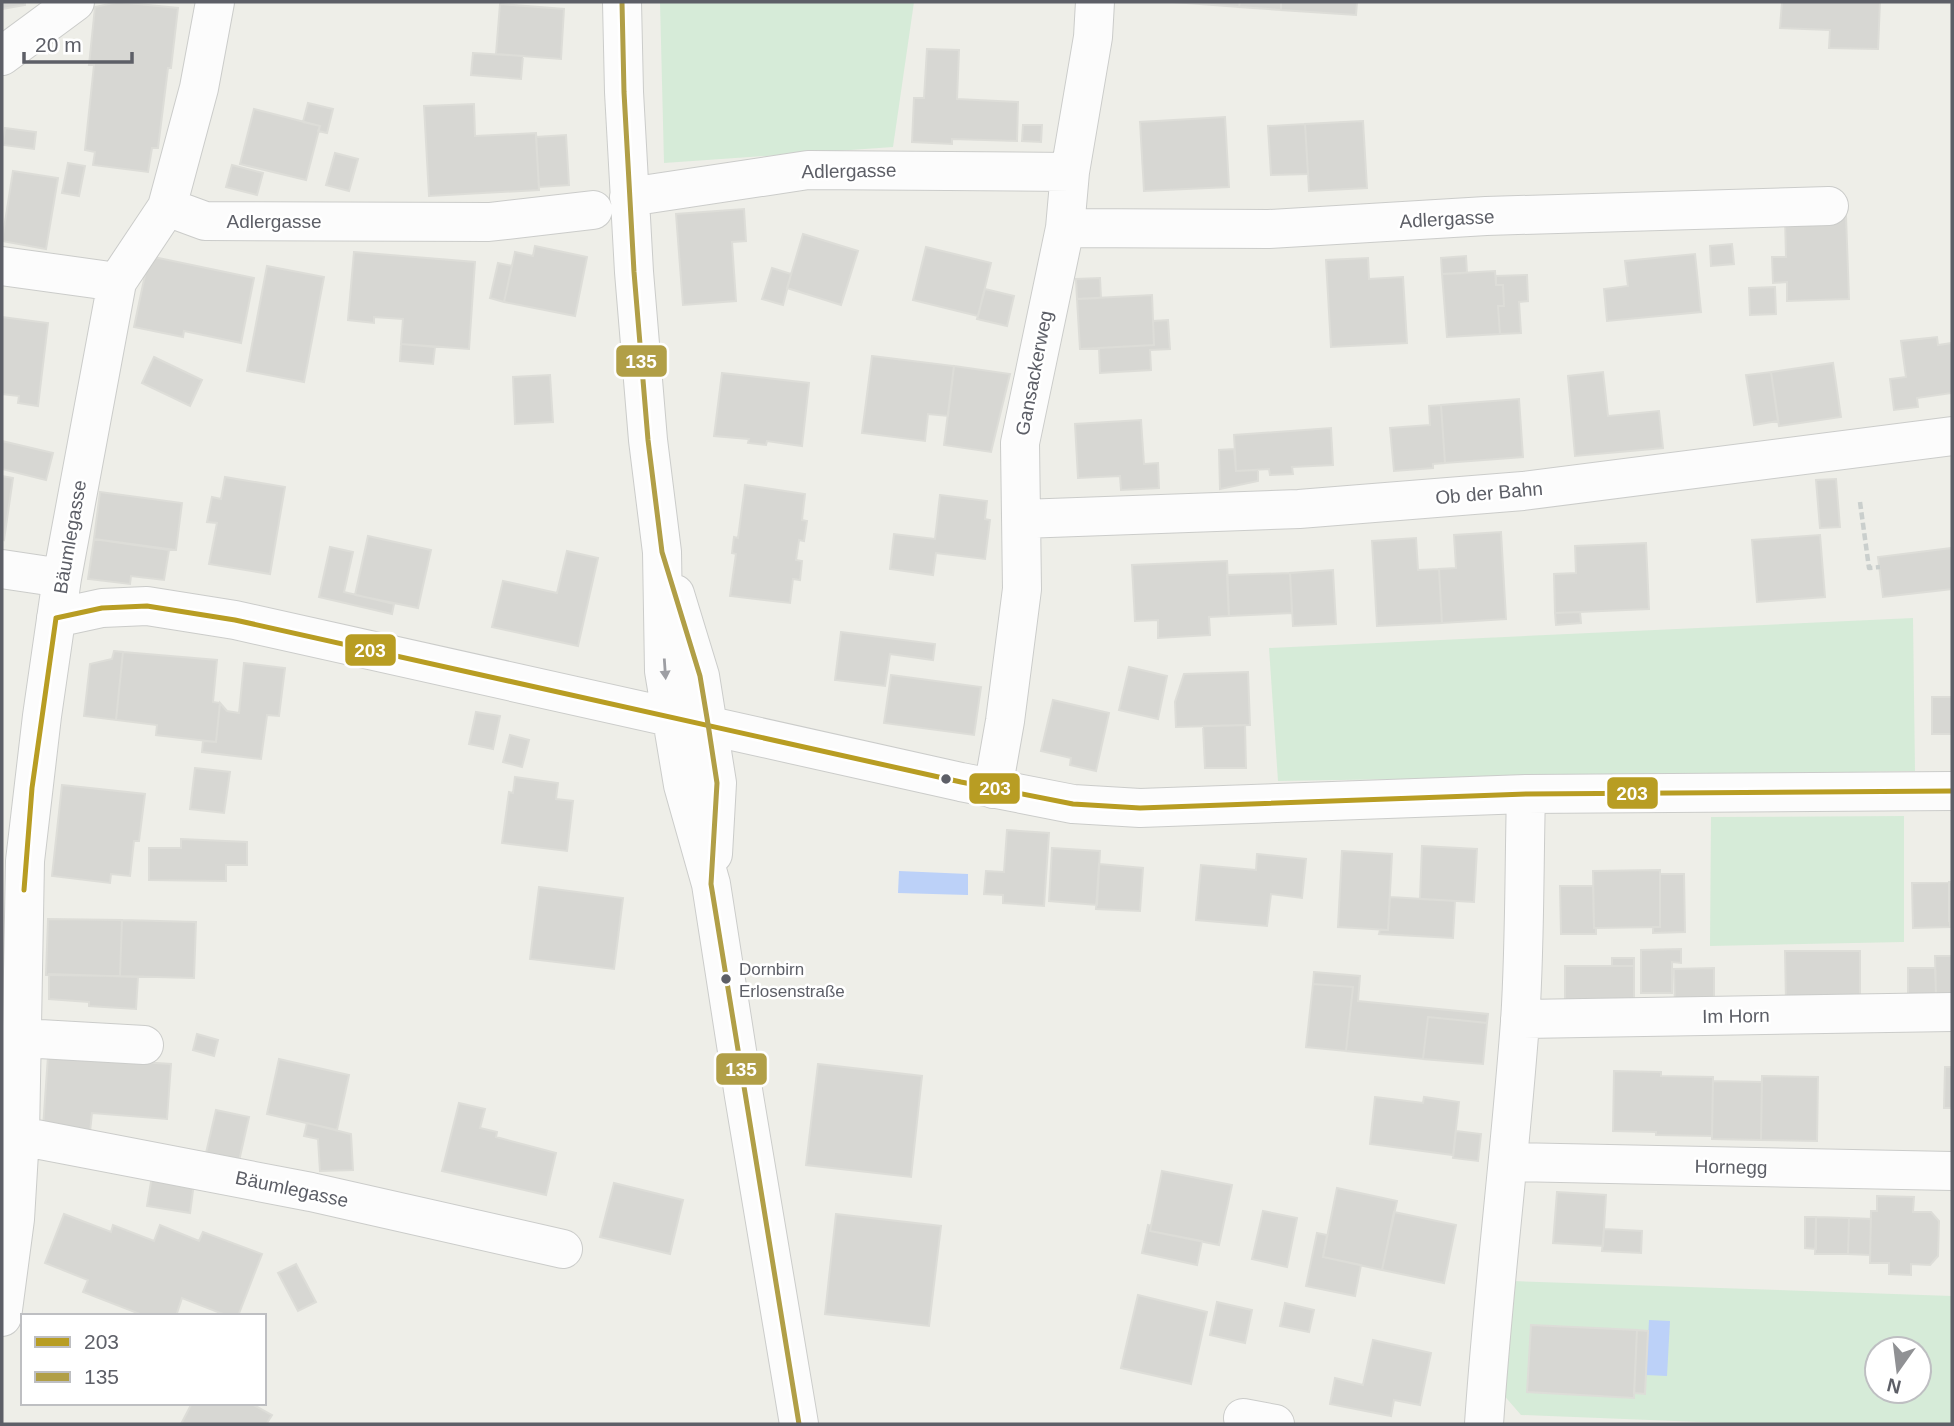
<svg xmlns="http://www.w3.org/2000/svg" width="1954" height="1426" font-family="Helvetica,sans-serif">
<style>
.green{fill:#d6ebd8;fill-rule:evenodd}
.water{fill:#bcd1f8}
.building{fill:#d7d7d3;stroke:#ddddd8;stroke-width:2}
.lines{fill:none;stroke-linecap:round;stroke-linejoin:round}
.minor-casing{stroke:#cbccca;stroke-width:40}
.path{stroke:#cacfcd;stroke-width:4.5;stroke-dasharray:7 3.5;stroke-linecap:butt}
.minor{stroke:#fcfcfc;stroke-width:38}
.bus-1-casing{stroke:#fff;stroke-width:10}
.bus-2-casing{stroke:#fff;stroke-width:10}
.bus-1{stroke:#b89d23;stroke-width:5}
.bus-2{stroke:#b19f47;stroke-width:5}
.oneway{fill:#9d9ea3}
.bus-dot{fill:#5d5f67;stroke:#fff;stroke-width:2.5}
.labels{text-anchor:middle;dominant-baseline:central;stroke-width:5;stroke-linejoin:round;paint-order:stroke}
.bus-label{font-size:17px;fill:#5d5f67;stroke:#fff;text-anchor:start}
.street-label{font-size:19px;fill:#5d5f67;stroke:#fff}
.line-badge{stroke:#fff;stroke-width:2.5}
.badge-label{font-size:19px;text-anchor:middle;font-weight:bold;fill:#fff}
</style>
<rect width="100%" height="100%" fill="#eeeee8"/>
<path class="green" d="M660,2h254l-21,145 -229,16z
M1913,618l2,153 -637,10 -9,-133z
M1904,816v126l-194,4 1,-129z
M1513,1281l439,15v128h-202l-229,-9 -20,-23zM1877,1349h42v42h-42z"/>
<path class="water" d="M899,871l69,3v21l-70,-2z
M1649,1320l21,1 -3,55 -21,-1z"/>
<path class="building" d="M2,2h23v3l-23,4z
M118,2l60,6 -7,60h-3l-10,80h-6l-4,24 -55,-7 2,-13 -10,-2 9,-85h-5l6,-58z
M1173,2h67l-1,5z
M1240,2h41v8l-42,-3z
M1281,2h76l-1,13 -75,-5z
M1782,2h98l-2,47 -49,-1 1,-18 -50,-2z
M500,4l64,5 -3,50 -65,-5z
M927,49l32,1 -2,49 61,3 -1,39 -65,-2v5l-40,-2 2,-44h10z
M473,53l50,3 -2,23 -50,-4z
M308,103l25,6 -6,24 -9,-2 2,-5 -17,-4z
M474,104l1,32 61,-3 3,57 -110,6 -5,-90z
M254,109l66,17 -14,54 -66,-16z
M1225,117l4,70 -85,4 -4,-69z
M1363,121l4,67 -58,3 -4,-67z
M1305,124l3,50 -37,1 -3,-49z
M1023,125h19l-1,17 -19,-1z
M5,128l31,4 -2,17 -31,-4z
M566,135l3,50 -30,2 -3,-50z
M335,153l23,6 -9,32 -23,-6z
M68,163l17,3 -6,30 -17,-3z
M232,165l31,8 -6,22 -31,-8z
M13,171l45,7 -12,71 -44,-8z
M744,209l2,32 -14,1 4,59 -53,4 -7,-91z
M1846,216l3,83 -62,2v-19l-14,1 -1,-26h14l-1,-39z
M803,234l55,17 -17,54 -54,-17z
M1732,244l2,20 -23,2 -1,-20z
M535,246l52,11 -12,59 -71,-14 11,-50 18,4z
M926,247l65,16 -13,53 -65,-16z
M354,252l121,10 -6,87 -68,-5 2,-25 -29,-2v6l-26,-3z
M1695,254l6,58 -94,9 -3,-32 24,-3 -3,-25z
M149,256l105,22 -13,65 -57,-12 -1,6 -49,-10z
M1466,256l1,17 -25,1 -1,-16z
M1368,258l1,21 34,-2 4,66 -76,4 -5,-87z
M498,263l14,3 -8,36 -14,-4z
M267,266l57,11 -20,105 -57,-11z
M772,268l19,6 -8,31 -21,-6z
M1495,271l1,14h7l1,21h-6l2,28 -53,3 -5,-63z
M1527,275l1,26 -9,1 2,31 -21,1 -2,-28h6l-1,-21h-7v-9z
M1100,278l1,20 -24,1 -1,-20z
M1775,287l1,27 -26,1 -1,-27z
M985,289l29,7 -7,30 -30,-7z
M1152,295l2,50 -74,4 -3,-50z
M2,317l46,6 -10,83 -20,-3 1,-7 -17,-2z
M1168,320l2,29 -20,1 1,20 -51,3 -1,-25 55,-3 -1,-24z
M1937,337l1,8 14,-2v50l-35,5 1,9 -24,3 -4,-31 16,-2 -5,-36z
M401,344l34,3 -2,17 -33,-3z
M872,356l82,10 -6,50 -20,-2 -3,27 -63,-8z
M154,357l48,23 -12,26 -48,-23z
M1833,363l8,54 -62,9 -8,-54z
M954,366l56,8 -19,78 -47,-7z
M1603,372l5,44 51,-5 4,37 -88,8 -7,-80z
M1771,372l7,49 -24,4 -8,-50z
M722,373l87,10 -7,63 -35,-5 -1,4 -18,-2 1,-4 -35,-3z
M550,375l3,47 -38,2 -2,-47z
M1519,399l4,58 -78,6 -4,-58z
M1441,405l4,58 -12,1v4l-39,3 -4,-43 40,-3 -1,-19z
M1141,420l3,44 14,-1 1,25 -38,2 -1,-14 -42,2 -3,-54z
M1331,428l2,37 -41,2 1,7 -23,1 -1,-6 -33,2 -2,-36z
M2,441l51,12 -7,27 -44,-11z
M1234,449l2,22 22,-1v11l-38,8 -1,-39z
M2,476l11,2 -9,62 -2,-1z
M225,477l60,10 -15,87 -61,-10 8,-41 -10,-1 5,-25 9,2z
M1836,479l4,48 -20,1 -4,-48z
M745,485l60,9 -3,26 5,1 -3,20 -5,-1 -3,20 6,1 -2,19 -7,-1 -3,24 -60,-7 6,-42 -4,-1 2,-16 4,1z
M100,492l82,11 -6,47 -82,-11z
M940,495l47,6 -2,18 5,1 -5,39 -49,-6 -3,22 -43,-6 4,-35 41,5z
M1501,532l5,87 -64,4 -3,-54 17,-1 -2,-33z
M1820,535l5,62 -68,5 -5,-62z
M368,536l63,14 -13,58 -63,-13z
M1416,538l2,32 21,-1 3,54 -65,3 -5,-85z
M94,539l75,11 -5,30 -33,-4 -1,8 -42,-5z
M1646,543l3,66 -94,4 -1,-39 22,-1 -1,-27z
M330,547l23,5 -9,40 50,12 -2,10 -73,-17z
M1952,548v41l-69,8 -5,-40z
M567,551l31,7 -20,88 -86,-19 11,-46 54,12z
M1227,561l2,55 -20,1 1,18 -52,3v-18l-23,1 -3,-56z
M1333,570l3,54 -43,2 -3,-53z
M1290,573l2,40 -63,3 -2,-41z
M1580,612l1,11 -25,2 -1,-12z
M841,632l94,12 -2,16 -43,-6 -5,32 -50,-6z
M114,651l9,1 -7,68 -32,-4 6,-52 22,-5z
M123,652l94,8 -4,42 7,1 -4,39 -60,-7 1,-10 -41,-5z
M244,663l41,5 -6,48 -12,-1 -6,44 -59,-7 1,-11 13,1 4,-39 7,8 12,2z
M1129,667l38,9 -9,43 -39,-9z
M1248,672l2,53 -74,2 -1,-25 9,-28z
M891,675l90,12 -7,48 -90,-12z
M1932,697h20v37h-20z
M1053,700l56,13 -13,58 -26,-6 1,-7 -30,-7z
M476,712l24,4 -7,33 -24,-5z
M1245,725l1,43h-41l-2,-42z
M510,735l19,5 -7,27 -19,-5z
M195,768l35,4 -6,41 -34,-4z
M515,777l43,6 -2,16 17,2 -6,50 -65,-8 7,-51 4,1z
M62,785l83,9 -6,47h-5l-4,35 -19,-2 -1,9 -58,-7z
M1007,830l42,3 -5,73 -41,-3v-8l-19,-1 2,-23 18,1z
M181,839l66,3v23h-21v16l-77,-1v-32h32z
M1422,846l55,3 -3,53 -54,-3z
M1052,848l48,3 -3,54 -48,-4z
M1342,851l50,3 -4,76 -50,-3z
M1257,854l49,5 -4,39 -31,-4 -4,32 -71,-6 5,-55 55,5z
M1099,864l44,4 -3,43 -44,-2z
M1660,870v57l-66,1 -1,-57z
M1660,874h24l1,58 -32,1v-6h7z
M1949,882l1,45 -37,1 -1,-45z
M1949,882h3v39h-3z
M1560,886h33l1,42h2v6h-35z
M539,887l84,11 -9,71 -84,-10z
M1390,897l65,4 -2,37 -74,-4 1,-4h8z
M48,919l74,1 -2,56 -74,-1z
M122,920l74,2 -2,56 -74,-2z
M1681,949v14l-9,-1v31h-31v-43z
M1785,951h75v50l-74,1z
M1935,956h17v39h-16z
M1612,958h22v8h-22z
M1565,966h69v42h-69z
M1714,968v39h-39l-1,-38z
M1908,968h27l1,27h-28z
M1314,972l46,4 -2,25 130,13 -1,9 -59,-6 -5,42 -77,-8 7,-64 -40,-3z
M49,974l89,3 -2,32 -47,-3v-4l-40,-3z
M1313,984l40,3 -7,64 -40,-4z
M1428,1017l59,6 -4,41 -60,-5z
M197,1034l21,6 -4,16 -21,-6z
M48,1056l123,8 -4,55 -75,-6 -2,19 -47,-4z
M279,1059l70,16 -12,55 -70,-16z
M818,1064l104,12 -11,101 -105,-12z
M1945,1067h7v41h-8z
M1614,1071l47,1v4l52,1 -1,59 -56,-1v-3l-43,-1z
M1762,1076l56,1 -1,64 -56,-1z
M1713,1081l49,1 -1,58 -49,-1z
M1375,1097l48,6 1,-6 35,5 -6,53 -83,-11z
M459,1103l26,6 -5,19 17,4 -1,5 60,16 -10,42 -104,-24z
M216,1110l33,7 -10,44 -33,-8z
M307,1123l44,11 2,36 -33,1 -2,-32 -14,-3z
M1456,1131l25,3 -3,27 -25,-3z
M1162,1171l70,14 -13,60 -69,-14z
M152,1176l42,7 -4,30 -43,-7z
M614,1183l69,17 -13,54 -70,-17z
M1337,1188l60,13 -15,69 -59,-13z
M1557,1192l49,3 -3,51 -50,-3z
M1877,1196l37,1 -1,15h18l8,9 -1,35 -8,9 -19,-1v11l-22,-1v-11h-19l1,-52h6z
M1263,1211l34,7 -10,49 -35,-8z
M1394,1212l62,13 -12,58 -62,-13z
M64,1214l47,18 2,-7 41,16 6,-16 39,16 4,-9 59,22 -24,62h-10l-46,-18 -6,18h-31l-62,-24 5,-12 -43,-17z
M836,1214l105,12 -12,100 -104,-12z
M1805,1217h11v32l-11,-1z
M1816,1217l33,1 -1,36h-33z
M1849,1218l22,1 -1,36 -22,-1z
M1148,1225l3,1 -1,5 52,10 -5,24 -55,-12z
M1604,1229l38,2 -1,22 -39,-2z
M1317,1233l10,2 -4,22 38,8 -6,31 -49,-10z
M296,1264l20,38 -18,9 -20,-38z
M1138,1295l69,17 -16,72 -70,-16z
M1217,1302l35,8 -7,33 -35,-8z
M1285,1303l29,7 -5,22 -29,-6z
M1531,1325l106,5 -3,68 -107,-6z
M1637,1330l11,1 -3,63 -11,-1z
M1373,1340l58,13 -11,52 -26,-5 -3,16 -61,-12 5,-26 28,7z
M192,1403h58l22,12 -5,8 2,1h-88z"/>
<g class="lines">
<g class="minor-casing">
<path id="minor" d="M622,2l2,90 10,180 14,168 14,112 2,119 19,114 28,99 33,212 55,328
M2,56l73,-54
M629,197l179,-27 262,2
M167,207l38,14 284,1 104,-12
M1065,228l204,1 217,-13 343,-10
M2,266l115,16
M1022,519l277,-10 224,-18 429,-55
M2,569l60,9
M675,594l25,82 17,107 -4,71
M56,618l46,-10 45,-2 88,14 726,162 112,22 67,4 386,-14 426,-3
M993,789l12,-68 17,-132 -2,-146 45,-215 5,-56 23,-135 2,-35
M1520,1019l432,-7
M22,1038l122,7
M20,1136l291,56 252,57
M1509,1162l443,9
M2,1317l13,-98 5,-83 5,-275 17,-145 20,-138 55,-296 50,-75 32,-119 16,-86
M1243,1418l32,6
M1484,1424c9,-134 26,-267 36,-402 5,-75 4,-152 6,-228"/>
</g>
<path class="path" d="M1860,502l9,66 11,-1"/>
<use href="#minor" class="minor"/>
<g class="bus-1-casing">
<path id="bus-1" d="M56,618l46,-10 45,-2 88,14 726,162 112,22 67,4 386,-14 426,-3
M24,890l8,-102 24,-170"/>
</g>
<g class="bus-2-casing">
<path id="bus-2" d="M622,2l2,90 10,180 14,168 14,112 38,124 8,48 9,59 -6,101 88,540"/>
</g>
<use href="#bus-1" class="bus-1"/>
<use href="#bus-2" class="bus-2"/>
</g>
<defs><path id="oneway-solid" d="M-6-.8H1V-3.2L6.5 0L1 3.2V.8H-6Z" transform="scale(1.75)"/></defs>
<use class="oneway" href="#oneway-solid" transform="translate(665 669) rotate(86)"/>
<g class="bus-dot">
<circle cx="946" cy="779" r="6"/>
<circle cx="726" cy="979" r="6"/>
</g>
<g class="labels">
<g class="bus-label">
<text x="739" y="969">Dornbirn<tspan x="739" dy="22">Erlosenstraße</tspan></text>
</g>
<g class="street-label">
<text transform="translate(849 171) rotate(-1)">Adlergasse</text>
<text transform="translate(1447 219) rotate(-3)">Adlergasse</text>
<text x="274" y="221">Adlergasse</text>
<text transform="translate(1034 373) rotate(-79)">Gansackerweg</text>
<text transform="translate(1489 493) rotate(-5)">Ob der Bahn</text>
<text transform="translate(70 537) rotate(-80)">Bäumlegasse</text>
<text transform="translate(1736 1016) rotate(-1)">Im Horn</text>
<text transform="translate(1731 1167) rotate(1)">Hornegg</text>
<text transform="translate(292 1189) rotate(12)">Bäumlegasse</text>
</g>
</g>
<g class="line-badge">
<rect x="615" y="344" width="53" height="34" rx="7" fill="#b19f47"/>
<rect x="344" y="633" width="53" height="34" rx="7" fill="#b89d23"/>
<rect x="968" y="772" width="53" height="33" rx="7" fill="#b89d23"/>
<rect x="1606" y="776" width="53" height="34" rx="7" fill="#b89d23"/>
<rect x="715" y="1052" width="53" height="34" rx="7" fill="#b19f47"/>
</g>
<g class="badge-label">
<text x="641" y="368">135</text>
<text x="370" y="657">203</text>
<text x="995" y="795">203</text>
<text x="1632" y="800">203</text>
<text x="741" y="1076">135</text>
</g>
<rect width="1954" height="1426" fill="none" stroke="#5d5f67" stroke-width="7"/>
<rect x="21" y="1314" width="245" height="91" fill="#ffffff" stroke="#bebfc2" stroke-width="2"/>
<rect x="35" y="1337" width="35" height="10" fill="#b89d23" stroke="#bebfc2" stroke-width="2"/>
<text x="84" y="1349" font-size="21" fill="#5d5f67">203</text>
<rect x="35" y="1372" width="35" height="10" fill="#b19f47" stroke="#bebfc2" stroke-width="2"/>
<text x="84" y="1384" font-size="21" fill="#5d5f67">135</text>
<g transform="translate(1898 1370) rotate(194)"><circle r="33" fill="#ffffff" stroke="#bebfc2" stroke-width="2"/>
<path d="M0-5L12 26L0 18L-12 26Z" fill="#909194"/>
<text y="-10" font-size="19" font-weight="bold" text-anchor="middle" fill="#5d5f67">N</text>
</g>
<path d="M24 52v10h108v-10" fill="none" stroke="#5d5f67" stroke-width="3.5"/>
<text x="35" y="52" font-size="21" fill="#5d5f67" stroke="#ffffff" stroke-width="5" paint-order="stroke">20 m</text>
</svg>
